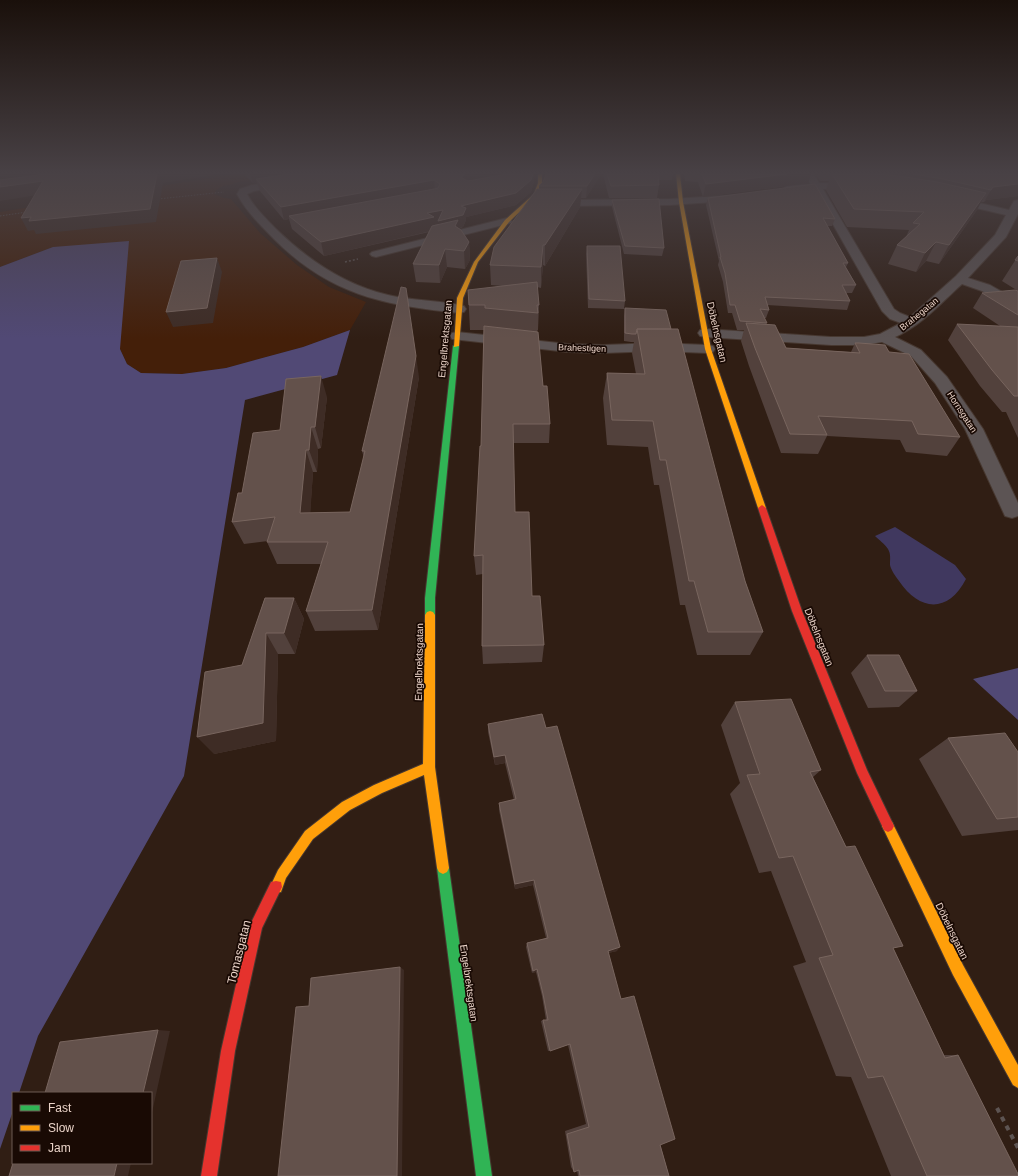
<svg xmlns="http://www.w3.org/2000/svg" width="1018" height="1176" font-family="Helvetica,sans-serif">
<style>
.built{fill:#441f09}
.green{fill:#40385f}
.forest{fill:#514975}
.lines{fill:none;stroke-linecap:round;stroke-linejoin:round}
.street-casing{stroke:#473830;stroke-width:2}
.fast-casing{stroke:#473830;stroke-width:2}
.slow-casing{stroke:#473830;stroke-width:2}
.jam-casing{stroke:#473830;stroke-width:2}
.path-far2{stroke:#5d5452;stroke-width:1;stroke-dasharray:1.5 1.5;stroke-linecap:butt}
.path-far1{stroke:#5d5452;stroke-width:1.5;stroke-dasharray:2 2;stroke-linecap:butt}
.path{stroke:#5d5452;stroke-width:4;stroke-dasharray:5 5;stroke-linecap:butt}
.street{fill:#5c5454;fill-rule:evenodd}
.fast{fill:#30b455;fill-rule:evenodd}
.slow{fill:#ff9f0a;fill-rule:evenodd}
.jam{fill:#e5322d;fill-rule:evenodd}
.wall{fill:#52413c}
.shaded-wall{fill:#3e2c25}
.building{fill:#63514b;stroke:#78655e}
.labels{text-anchor:middle;dominant-baseline:central;stroke-width:3.5;stroke-linejoin:round;paint-order:stroke}
.far-street-label{font-size:9px;fill:#ead3c8;stroke:#190a04}
.street-label{font-size:10px;fill:#ead3c8;stroke:#190a04}
.near-street-label{font-size:12px;fill:#ead3c8;stroke:#190a04}
</style>
<rect width="100%" height="100%" fill="#301e14"/>
<path class="built" d="M235,174h50l-52,9 1,1 -11,2 -7,4 -2,4 10,4 7,1 29,34 37,32 32,22 37,15 -16,28 -47,17 -77,21 -44,6 -41,-1 -14,-9 -7,-15v-16l-67,-86 -53,20v-55z"/>
<path class="green" d="M895,527l60,38 11,14c-18,35 -47,32 -67,2 -3,-4 -8,-11 -9,-16 0,-6 1,-11 -2,-16 -3,-5 -9,-9 -13,-13z"/>
<path class="forest" d="M129,241l-9,108 7,15 14,9 41,1 44,-6 77,-21 47,-17 -13,45 -92,25 -61,376 -146,260 -19,57h-6v18l-13,38v-882l53,-20z
M1018,668v52l-45,-41z"/>
<g class="lines">
<g class="street-casing">
<path id="street" d="M318,174h22l-5,3 -81,14 -7,3c7,13 18,24 29,35 32,31 69,56 112,66 25,6 51,5 76,11l2,3 -2,3 -5,1c-76,-8 -129,-18 -185,-74 -14,-14 -28,-28 -37,-45l3,-5 12,-4z
M806,174h8l5,9 41,1 2,2 -2,2 -3,1h-34l71,120 6,4 10,4 46,-41 39,-41 11,-20 -60,-14 -1,-2 1,-2 4,-1 59,14 5,-9 4,-1v14l-12,23 -38,41 22,7 28,16v9l-36,-19 -20,-7c-21,19 -40,41 -67,53l26,13 26,27 36,52 35,74v13l-6,2 -7,-2 -40,-87 -30,-46 -24,-27 -29,-14 -18,3h-33l-126,-8 -5,-1 -2,-3 2,-3 5,-1 126,8h33l16,-3 21,-11 -11,-4 -8,-8 -69,-122 -26,3 -5,-3 5,-3 23,-2z
M738,195l4,1 1,2 -1,2 -72,5 -120,1 -5,-3 5,-3 120,-1z
M507,218l5,3 -1,2 -135,34 -4,-1 -2,-2 2,-2z
M457,332l111,12 35,1 55,-2 50,2 5,1 2,3 -2,3 -5,1 -50,-2 -55,2 -35,-1 -116,-13 -2,-3 2,-3z"/>
</g>
<g class="fast-casing">
<path id="fast" d="M456,344l3,2 -24,252v17l-2,3h-6l-2,-3v-17l28,-252z
M443,862l4,2 2,4 43,308h-16l-39,-308 2,-4z"/>
</g>
<g class="slow-casing">
<path id="slow" d="M538,174h4v9l-5,12 -28,27 -31,40 -15,36 -4,48 -5,1 3,-49 17,-36 31,-42 29,-26 4,-11z
M676,174h4l3,28 28,147 55,159 -4,3 -4,-3 -53,-159 -26,-147z
M430,611l3,1 2,3v152l14,101 -2,4 -4,2 -4,-2 -2,-4 -13,-93 -42,18 -32,17 -37,29 -27,39 -5,14 -5,1 -5,-1 -1,-5 8,-17 27,-39 37,-29 32,-17 49,-21 2,-149 2,-3z
M888,820l4,2 71,143 55,100v23l-5,-3 -60,-110 -69,-145 -2,-4 2,-4z"/>
</g>
<g class="jam-casing">
<path id="jam" d="M762,505l4,3 36,103 65,159 27,56 -2,4 -4,2 -4,-2 -27,-57 -65,-162 -34,-103z
M276,881l5,1 1,5 -20,41 -27,123 -18,125h-16l20,-125 28,-124 22,-45z"/>
</g>
<path class="path-far2" d="M158,199l66,-7
M0,216l27,-4"/>
<path class="path-far1" d="M345,262l13,-3"/>
<path class="path" d="M997,1108l21,40"/>
<use href="#street" class="street"/>
<use href="#fast" class="fast"/>
<use href="#slow" class="slow"/>
<use href="#jam" class="jam"/>
</g>
<path class="wall" d="M244,174h290v7l-3,11 -15,13 -50,12v3l-3,7 -4,2 10,13 1,18 -5,9 -18,-2 -7,16 -24,-1 -3,-18 16,-32 -105,24 -32,-27 -3,-10 -5,1 -24,-29 -3,-8h-4z
M546,174h55l-15,24h-5l-1,9 -35,59 -2,-1 -2,23 -4,-1 2,18 -1,25 -1,1 6,55 7,38 -1,19h-36l2,69 17,84 12,49 -2,17 -59,2 -1,-18 1,-72 -7,1 -2,-19 7,-110 3,-116h-14l-2,-40 34,-4 -11,-1 -1,-20 49,-76v-3l4,-4z
M603,174h70l-1,6h-14l1,5 -2,13h-48z
M684,174h127l-3,9 -105,14 -5,-15 -13,-1z
M815,174h203v22l-32,4 -2,2h-3l-4,8 -38,54 -13,-3 -10,11 -28,-8 9,-19 9,-8 3,-7 -62,-3 -21,-37 3,-9h-9z
M708,198l127,21 -3,7h-5l21,37 -2,4 10,18 -4,8h-6l4,8 -3,9 -80,-5 2,5 -3,8h-2l3,5 -1,1 20,24 65,4 4,-9 34,9 71,85 -13,19 -41,-4 -6,-12 -73,-4 -9,18 -37,-1 -32,-87 -8,-25 3,-11h-7l-5,-17h-4l-5,-31 -5,-17 1,-4 -13,-56z
M612,200l52,48 -2,8 -38,-2 -12,-47z
M587,246l38,55 -1,8 -36,-1 -2,-54z
M1018,256v35l-16,-10z
M1018,291v147l-12,-26h-4l-22,-26 -32,-46 9,-16 43,2 -27,-18 9,-15z
M625,308l46,21 74,252 18,51 -13,23h-53l-12,-50h-5l-21,-120h-5l-6,-38 -41,-2 -4,-47 4,-25 29,1 -4,-21 2,-11h-3l-7,-1v-25z
M419,377l-41,253 -63,1 -9,-20 15,-47h-44l-10,-22 1,-1 -24,3 -12,-22 10,-29 38,-63 47,-33 -6,51 -3,1 -1,23h-4l-3,41 40,-1 14,-54 -2,-7z
M265,598h29l10,21 -9,35h-17l-2,87 -62,13 28,-89z
M867,655l50,36 -18,16 -31,1 -17,-35z
M735,702l86,68 -8,7 33,70 57,99 -10,2 51,107h14l60,121h-127l-40,-99 -15,-1 -43,-110 13,-4 -35,-91 -12,2 -29,-79 10,-11 -19,-58z
M488,724l58,4 71,223 -9,2 61,223h-91l-1,-6 -3,2 -3,-5 -6,-36 21,-7 -18,-79 -20,6 -7,-30 2,-1h3l-4,-24 -6,-24 -4,1 -6,-26 1,-4 19,-5 -13,-53 -18,4 -16,-79v-7l15,-3 -9,-37 -10,2 -7,-33z
M948,738l70,14v78l-56,6 -43,-77z"/>
<path class="shaded-wall" d="M0,174h74l-74,10z
M157,174h63l-57,9 -7,39 -120,12 -2,-4 -6,1 -7,-13z
M250,174h59l-53,5 1,4h-4z
M465,174h58l-61,14v-12z
M533,174h1v7l-3,11 -15,13 -50,12v3l-3,7 -24,7 -1,-10 -4,1 1,5 -111,26 -3,-14 106,-29z
M595,174h6l-15,24 1,-12z
M787,174h24l-3,9 -105,14 3,-13z
M434,180l1,13 -146,23v3l-5,1 -3,-13z
M43,181l7,12 -50,8v-14z
M1018,184v12l-32,4 -2,2 7,-12 2,-3z
M582,189l-2,18 -35,59v-21z
M986,193l-9,17 -38,54 10,-19z
M469,242l1,18 -5,9 -1,-18z
M936,242l-10,19 -10,11 9,-19z
M543,245v20l-2,23v-21z
M445,249l2,18 -7,16 -1,-18z
M217,258l5,14 -9,51 -40,4 -7,-15z
M416,356l3,21 -41,253 -6,-20z
M321,376l6,21 -6,51 -6,-21z
M311,427l7,22 -1,23 -8,-22z
M306,450l7,22 -4,62 -9,-21z
M294,598l10,21 -9,35 -11,-21z
M266,633l12,21 -2,87 -62,13 -17,-17z
M505,755v8l-10,2 -1,-8z
M534,880l-1,5 -18,4v-5z
M620,947l-3,4 -13,3 4,-3z
M400,967l4,3 -2,206h-5z
M537,969l-1,3 -4,1 1,-2z
M158,1030l12,1 -19,86v-24h-8z
M117,1163h14l-3,13h-14z"/>
<path class="building" d="M46,174h111l-7,35 -121,12 2,-4 -10,1 22,-37 -43,6v-7z
M289,174h176l-3,2v2l6,3 39,-7h26l-2,6 -15,13 -55,13 5,2 -3,7 -25,6 5,-11 -16,3 7,4 -113,25 -32,-26 145,-27 4,-1 2,-4 -6,-4 -153,27 -25,-28z
M546,174h49l-8,12h-48l4,-4z
M607,174h51l1,11 -48,1z
M702,174h85l-81,10z
M832,174h42l25,2 38,6 49,11 -37,52 -13,-3 -11,11 -28,-8 23,-21 -7,-1 11,-11 -70,-3z
M913,174h105v10l-25,3 -2,3 -48,-11z
M815,184l20,35 -12,-1 25,45h-5l13,22h-14l8,16 -85,-4 4,13 -9,-1 7,14 -27,-2 -5,-16h-5l-5,-32 -5,-16h1l-13,-59z
M537,189h45l-37,56h-2l-2,22 -51,-2 4,-18z
M659,199l5,49 -39,-2 -13,-46z
M458,220l-3,6 6,4 8,12 -5,9 -19,-2 -6,16 -26,-1 19,-38z
M587,246h33l5,55 -36,-2z
M1018,256v5l-3,-1z
M217,258l-10,50 -41,4 15,-51z
M537,282l2,23h-2l1,8 -53,-5v-3h-16l-1,-15z
M401,287l5,1 10,68 -44,254 -66,1 22,-69h-61l8,-25 -43,5 6,-29h4l11,-60 27,-3 6,-51 35,-3 -6,51h-4l-2,23h-3l-6,63 50,-1 15,-61h-3z
M1015,290l3,1v24l-36,-22z
M625,308l41,2 5,19h-34l-1,5h-4l-7,-1z
M746,323l29,2 11,23 74,5 -5,-10h4l26,2 4,7 20,2 51,83 -42,-3 -6,-13 -94,-5 9,19 -37,-1 -35,-86z
M957,324l61,3v69h-4l-22,-26z
M484,326l54,6 5,54h4l3,38h-37l2,88h14l3,84h8l4,49 -62,1 1,-91 -9,1 6,-110h1z
M637,329h41l67,252 18,51h-55l-14,-51h-5l-23,-121h-6l-7,-39 -41,-1 -5,-47 38,1z
M265,598h29l-10,35h-18l-3,90 -66,14 8,-65 37,-7z
M867,655h32l18,36h-32z
M791,699l30,71 -11,2 36,75 9,-1 48,100 -10,2 52,110 13,-3 60,119v2h-91l-44,-100 -15,2 -49,-120 14,-3 -40,-99 -14,2 -32,-83 13,-1 -25,-72z
M542,714l4,14 11,-2 63,221 -12,4 13,48 13,-3 41,143 -15,6 9,31h-89l-1,-6 -5,2 -7,-38 22,-7 -19,-83 -20,7 -7,-31h5l-5,-26 -6,-25 -4,2 -6,-28 21,-5 -14,-58 -19,4 -16,-81 17,-4 -11,-44 -11,2 -6,-33z
M1005,733l13,19v65l-21,2 -49,-81z
M400,967l-3,209h-119l18,-169 13,-1 2,-28z
M158,1030l-15,63h-98l15,-51z
M13,1163h104l-3,13h-105z"/>
<linearGradient id="sky" x2="0" y2="1"><stop stop-color="#1a100b"/><stop offset="0.51" stop-color="#484145"/><stop offset="1" stop-color="#484145" stop-opacity="0"/></linearGradient>
<rect width="1018" height="339" fill="url(#sky)"/>
<g class="labels">
<g class="far-street-label">
<text transform="translate(919 314) rotate(-39)">Brahegatan</text>
<text transform="translate(582 348) rotate(2)">Brahestigen</text>
<text transform="translate(962 412) rotate(57)">Hornsgatan</text>
</g>
<g class="street-label">
<text transform="translate(717 332) rotate(77)">Döbelnsgatan</text>
<text transform="translate(445 339) rotate(-85)">Engelbrektsgatan</text>
<text transform="translate(819 637) rotate(68)">Döbelnsgatan</text>
<text transform="translate(419 662) rotate(-89)">Engelbrektsgatan</text>
<text transform="translate(952 931) rotate(64)">Döbelnsgatan</text>
<text transform="translate(469 983) rotate(82)">Engelbrektsgatan</text>
</g>
<g class="near-street-label">
<text transform="translate(239 952) rotate(-76)">Tomasgatan</text>
</g>
</g>
<rect x="12" y="1092" width="140" height="72" fill="#190a04" stroke="#6d5a52"/>
<rect x="20" y="1105" width="20" height="6" fill="#30b455" stroke="#6d5a52"/>
<text x="48" y="1112" font-size="12" fill="#ead3c8">Fast</text>
<rect x="20" y="1125" width="20" height="6" fill="#ff9f0a" stroke="#6d5a52"/>
<text x="48" y="1132" font-size="12" fill="#ead3c8">Slow</text>
<rect x="20" y="1145" width="20" height="6" fill="#e5322d" stroke="#6d5a52"/>
<text x="48" y="1152" font-size="12" fill="#ead3c8">Jam</text>
</svg>
